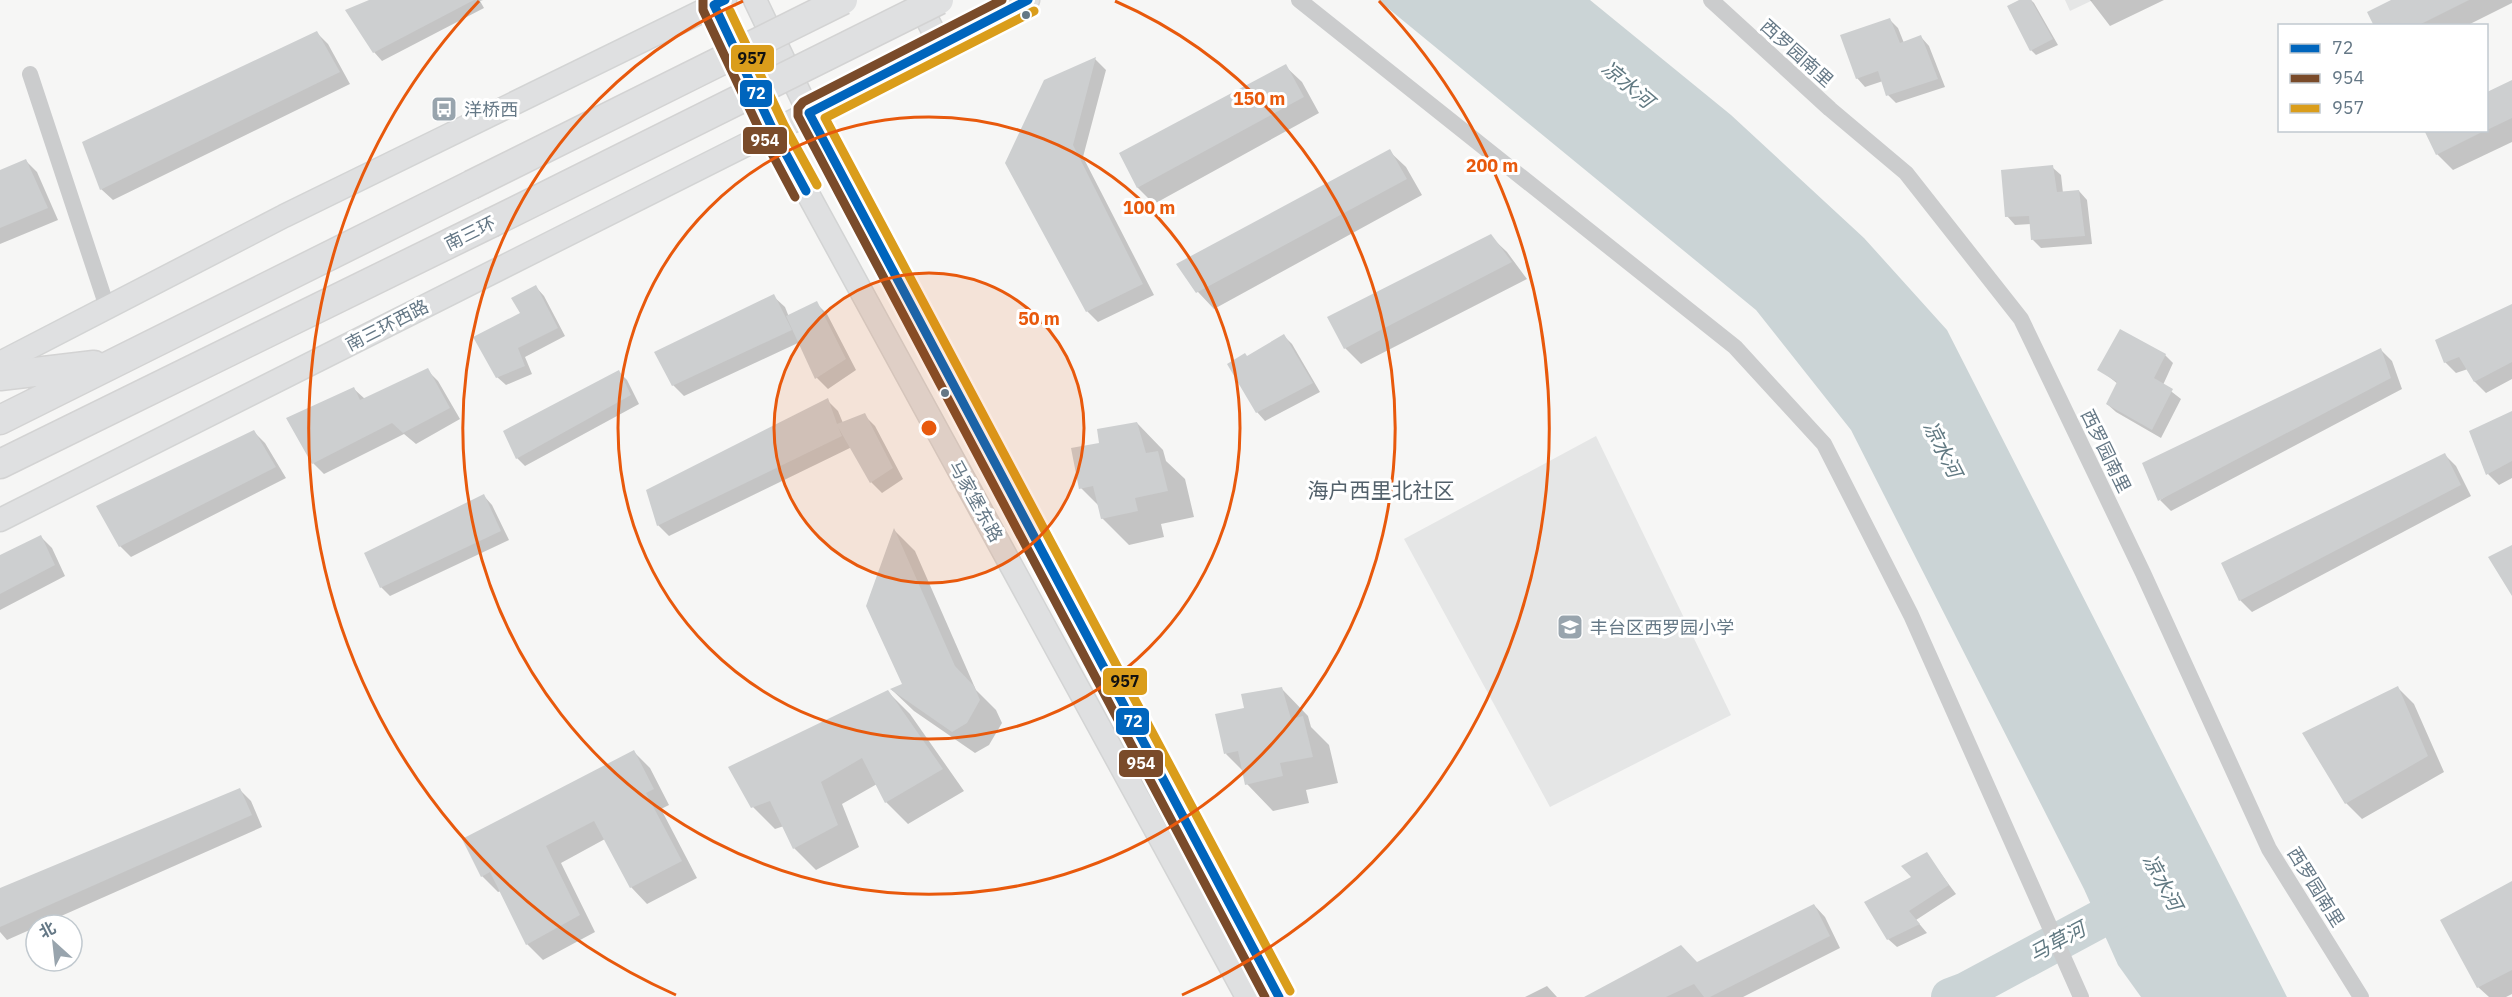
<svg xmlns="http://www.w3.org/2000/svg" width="2512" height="997" font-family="'IBM Plex Sans','Noto Sans SC',sans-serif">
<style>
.built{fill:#e5e6e6}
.water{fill:#cbd4d6}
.shadow{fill:#0003}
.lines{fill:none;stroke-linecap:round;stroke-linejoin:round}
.river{stroke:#cbd4d6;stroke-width:38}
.building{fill:#cdcfd0}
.secondary-casing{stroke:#d3d4d4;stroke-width:25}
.highway-casing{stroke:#d3d3d3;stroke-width:31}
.street{stroke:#cbcccd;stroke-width:16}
.secondary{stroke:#dfe0e1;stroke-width:22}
.highway{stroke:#dfe0e1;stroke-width:28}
.highway-bridge-casing{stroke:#d3d3d3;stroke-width:31;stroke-linecap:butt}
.highway-bridge{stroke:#dfe0e1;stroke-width:28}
.bus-1-casing{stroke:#fff;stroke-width:14}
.bus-2-casing{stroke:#fff;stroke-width:14}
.bus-3-casing{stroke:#fff;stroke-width:14}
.bus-1{stroke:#0065bd;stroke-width:9}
.bus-2{stroke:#7a4b2a;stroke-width:9}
.bus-3{stroke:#da9d1b;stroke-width:9}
.ring{fill:none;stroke:#e8590c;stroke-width:3}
.bus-dot{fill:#657886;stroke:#fff;stroke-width:2}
.labels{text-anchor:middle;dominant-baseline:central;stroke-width:6;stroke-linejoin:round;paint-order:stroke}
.street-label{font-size:18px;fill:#657886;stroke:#fff}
.poi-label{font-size:18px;fill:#657886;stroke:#fff;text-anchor:start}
.water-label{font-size:20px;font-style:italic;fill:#617982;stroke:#fff}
.quarter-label{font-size:21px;fill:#53616b;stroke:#fff}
.centre{fill:#e8590c;stroke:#fff;stroke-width:3}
.ring-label{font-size:18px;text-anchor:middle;font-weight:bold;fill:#e8590c;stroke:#fff;stroke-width:6;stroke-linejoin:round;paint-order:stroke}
.line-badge{stroke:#fff;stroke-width:2}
.badge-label{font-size:16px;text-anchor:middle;font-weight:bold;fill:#fff}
.pale-badge-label{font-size:16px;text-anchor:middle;font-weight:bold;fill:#111}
</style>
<rect width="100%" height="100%" fill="#f6f6f5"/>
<path class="built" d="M2065,0h28l-23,11z
M1596,436l135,279 -181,92 -146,-268z"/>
<path class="water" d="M1378,0h212l141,115 133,123 83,92 340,667h-146l-23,-32 -34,-76 -233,-459 -95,-120z"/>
<path class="shadow" d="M372,0h111l-3,1 4,7 -102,53 -8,-9z
M2022,0h9l3,3 24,42 -22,10 -5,-5z
M2090,0h74l-54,26z
M2394,0h118v3l-46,23h-91z
M1889,19l9,9 6,15 17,-6 8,9 16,41 -49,16 -8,-8 -5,-14 -18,6 -8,-9z
M316,32l12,12 22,40 -237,116 -12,-11z
M1095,59l11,11 -23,87 71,138 -56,27 -11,-11 -80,-148z
M1285,66l17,16 17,31 -165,91 -16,-16 -17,-35z
M2512,82v60l-59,28 -16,-16 -12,-24h61v-36z
M1389,151l17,16 16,28 -208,114 -16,-17 -19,-27z
M26,161l11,11 21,48 -58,24v-72z
M2052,167l9,8 2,18 16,-2 8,9 5,44 -51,4 -8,-8 -2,-16 -16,1 -8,-9z
M1490,236l17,16 20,27 -166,85 -16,-16z
M536,287l8,9 21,40 -40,21 7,17 -26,11 -9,-8 25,-63z
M773,296l12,11 4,10 27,-14 11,11 29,56 -28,19 -11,-11 -17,-36 -116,54 -11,-11z
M2512,305v74l-26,14 -11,-11 -7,-13 -12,4 -11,-11z
M1284,336l8,8 28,48 -55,29 -8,-9z
M2381,350l11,11 10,28 -231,122 -11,-11z
M2165,355l8,8 -10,22 18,14 -20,39 -45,-26 -9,-8 11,-20 -19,-15z
M427,370l11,11 22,38 -44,25 -12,-10 -80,40 -11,-11 41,-74 11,10z
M619,372l8,8 12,24 -114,62 -8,-8z
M827,400l11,11 5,12 21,-8 11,11 28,53 -21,14 -11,-11 -19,-35 -183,89 -11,-11z
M2512,412v66l-13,7 -11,-11z
M1137,423l26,27 3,11 19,18 9,38 -33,7 3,13 -35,8 -27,-27 -3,-12 -18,-18 20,-44z
M254,432l11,11 21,35 -155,79 -11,-11z
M2445,455l11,11 15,30 -219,116 -12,-12 -17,-37z
M484,496l8,9 17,35 -119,56 -9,-9z
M894,530l21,21 61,139 20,20 6,13 -13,22 -14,8 -61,-42 -22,-21 11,-5z
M41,537l11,11 13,28 -65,34v-53z
M2398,688l16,16 30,68 -82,47 -16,-16z
M1282,689l26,27 3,11 18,18 9,38 -32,7 3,13 -36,8 -26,-27 -3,-12 -18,-18 20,-45z
M888,692l22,22 54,77 -56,33 -22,-22 -9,-18 -35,20 17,43 -43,23 -22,-22 -10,-22 -9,3 -22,-22z
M634,752l16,16 19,37 -8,4 36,69 -50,26 -16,-17 -26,-48 -44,24 34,69 -52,28 -16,-16 -26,-53 -3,1 -16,-16z
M240,790l11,11 11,26 -255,113 -7,-8v-42z
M1926,854l30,40 -40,26 11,13 -30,14 -9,-8 25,-61z
M2512,883v111l-6,3h-17l-11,-10z
M1814,905l11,12 15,31 -97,49h-156l110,-33z
M1547,986l10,11h-32z"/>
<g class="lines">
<path class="river" d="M1950,997l16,-6 177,-95"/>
</g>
<path class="building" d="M369,0h105l-101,53 -28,-43z
M2019,0h12l22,39 -23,12 -23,-45z
M2391,0h78l-52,26h-43l-7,-14z
M1890,18l10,25 21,-8 17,44 -52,17 -8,-25 -22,8 -16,-44z
M317,31l23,41 -240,118 -18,-48z
M1096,57l-23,88 70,139 -57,28 -81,-149 39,-83z
M1286,64l18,33 -167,91 -18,-35z
M2512,80v38l-25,12v-38z
M2424,130h62l-50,25z
M1390,149l17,30 -211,114 -20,-29z
M26,159l22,49 -48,20v-58z
M2053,165l4,27 22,-2 6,46 -54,4 -2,-24 -24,1 -4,-47z
M1491,234l21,28 -168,87 -17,-32z
M536,285l22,43 -40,20 7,18 -29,12 -23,-41 47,-24 -9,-15z
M774,294l18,36 -120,56 -18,-34z
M817,301l29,58 -31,20 -29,-63z
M2512,304v58l-38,20 -15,-25 -15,6 -9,-23z
M2120,329l46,25 -12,24 19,11 -21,41 -46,-26 11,-22 -20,-12z
M1284,334l29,49 -57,30 -29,-49 18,-11 2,3z
M2381,348l10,30 -233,123 -16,-38z
M428,368l22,40 -47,25 -11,-10 -80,41 -26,-46 68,-31 6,13z
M619,370l12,25 -115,64 -13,-28z
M828,398l9,26 28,-11 28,55 -23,15 -32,-56 4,9 -185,90 -11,-36z
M2512,411v50l-26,14 -17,-44z
M1137,422l9,31 12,-2 10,40 -33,7 3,13 -37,8 -8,-33 -14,3 -8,-41 28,-5 -2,-14z
M254,430l22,37 -157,80 -23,-41z
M2445,453l16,32 -222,116 -18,-38z
M484,494l17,37 -121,57 -16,-35z
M894,528l61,138 19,20 6,14 -13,23 -15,9 -62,-43 12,-5 -36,-78z
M41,535l14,30 -55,29v-39z
M2512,545v51l-24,-39z
M2398,686l30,70 -83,48 -43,-71z
M1282,687l9,32 12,-3 10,41 -33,6 3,13 -38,9 -7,-34 -14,3 -9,-40 29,-6 -3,-14z
M888,690l55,79 -58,34 -23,-45 -41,24 17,43 -45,24 -23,-48 -19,7 -23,-41z
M634,750l20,39 -8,4 36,68 -52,27 -36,-67 -48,25 34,69 -54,30 -36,-73 -9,5 -19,-38z
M240,788l12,27 -252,112v-39z
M1927,852l22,33 -40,26 11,13 -33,16 -23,-38 47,-25 -10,-11z
M2512,881v89l-35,18 -37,-68z
M1814,904l16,32 -120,61h-6l-10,-13 -28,13h-82l97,-52 16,17z"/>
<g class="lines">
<g class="secondary-casing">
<path id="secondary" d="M712,0l61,130 474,867
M755,0l54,113 470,884
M917,0l24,46
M0,363l284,-147 441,-216
M0,520l809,-407 219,-113"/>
</g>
<g class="highway-casing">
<path id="highway" d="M0,376l94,-11
M0,420l471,-235
M0,464l491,-241"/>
</g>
<path class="street" d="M1299,0l436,347 89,97 87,171 170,382
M1711,0l119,109 76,64 115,146 122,254 126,276 92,148
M30,74l77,233"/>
<use href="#secondary" class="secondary"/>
<use href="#highway" class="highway"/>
<g class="highway-bridge-casing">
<path id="highway-bridge" d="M471,185l372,-185
M491,223l448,-223"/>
</g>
<use href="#highway-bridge" class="highway-bridge"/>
<g class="bus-1-casing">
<path id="bus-1" d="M725,0l-11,5 59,125 33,61
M1028,0l-219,113 470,884"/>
</g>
<g class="bus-2-casing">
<path id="bus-2" d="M703,0v10l59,125 33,62
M1002,0l-199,102 -5,6v8l467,881"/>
</g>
<g class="bus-3-casing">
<path id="bus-3" d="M730,11l54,114 33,60
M1034,11l-209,107 465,873"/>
</g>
<use href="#bus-1" class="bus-1"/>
<use href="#bus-2" class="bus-2"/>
<use href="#bus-3" class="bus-3"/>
</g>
<circle cx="929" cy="428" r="155" fill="#e8590c" fill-opacity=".12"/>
<g class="ring">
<circle cx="929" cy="428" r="155"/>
<circle cx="929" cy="428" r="311"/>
<path d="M1115 1A466 466 0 1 1 743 1"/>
<path d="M676 995A621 621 0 0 1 479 1M1379 1A621 621 0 0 1 1182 995"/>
</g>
<defs>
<g id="bus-square" transform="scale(1.35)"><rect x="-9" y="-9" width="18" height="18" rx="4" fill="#98a4ad" stroke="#fff"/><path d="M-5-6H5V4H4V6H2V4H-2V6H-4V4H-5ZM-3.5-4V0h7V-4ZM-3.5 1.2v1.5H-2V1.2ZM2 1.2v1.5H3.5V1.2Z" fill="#fff"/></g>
<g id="school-square" transform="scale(1.35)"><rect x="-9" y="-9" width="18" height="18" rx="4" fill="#98a4ad" stroke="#fff"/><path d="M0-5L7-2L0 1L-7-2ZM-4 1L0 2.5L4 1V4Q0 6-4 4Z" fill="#fff"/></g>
</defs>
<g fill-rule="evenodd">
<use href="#bus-square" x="444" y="109"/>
<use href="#school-square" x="1570" y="627"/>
</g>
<g class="bus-dot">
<circle cx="1026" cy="15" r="5"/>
<circle cx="945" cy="393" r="5"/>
</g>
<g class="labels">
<g class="street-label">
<text transform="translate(1797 53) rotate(42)">西罗园南里</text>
<text transform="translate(470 233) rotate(-26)">南三环</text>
<text transform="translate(387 325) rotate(-27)">南三环西路</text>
<text transform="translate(2106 451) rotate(64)">西罗园南里</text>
<text transform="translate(976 501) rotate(61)">马家堡东路</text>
<text transform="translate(2316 887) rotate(58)">西罗园南里</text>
</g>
<g class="poi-label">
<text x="464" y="109">洋桥西</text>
<text x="1590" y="627">丰台区西罗园小学</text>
</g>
<g class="water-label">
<text transform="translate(1628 84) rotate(40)">凉水河</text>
<text transform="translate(1943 449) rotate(63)">凉水河</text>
<text transform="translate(2163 882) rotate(62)">凉水河</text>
<text transform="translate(2057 941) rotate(-28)">马草河</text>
</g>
<g class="quarter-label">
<text x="1381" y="490">海户西里北社区</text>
</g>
</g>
<circle cx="929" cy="428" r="9" class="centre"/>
<g class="ring-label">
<text x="1259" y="105">150 m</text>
<text x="1492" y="172">200 m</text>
<text x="1149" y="214">100 m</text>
<text x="1039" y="325">50 m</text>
</g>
<g class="line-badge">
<rect x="730" y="44" width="45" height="29" rx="6" fill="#da9d1b"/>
<rect x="739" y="79" width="34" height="29" rx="6" fill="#0065bd"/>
<rect x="742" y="126" width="46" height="29" rx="6" fill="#7a4b2a"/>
<rect x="1102" y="667" width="46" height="29" rx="6" fill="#da9d1b"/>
<rect x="1115" y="707" width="35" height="29" rx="6" fill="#0065bd"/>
<rect x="1118" y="749" width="46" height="29" rx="6" fill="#7a4b2a"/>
</g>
<g class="badge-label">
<text x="756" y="99">72</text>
<text x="765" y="146">954</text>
<text x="1133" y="727">72</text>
<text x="1141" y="769">954</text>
</g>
<g class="pale-badge-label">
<text x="752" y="64">957</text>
<text x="1125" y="687">957</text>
</g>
<rect x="2278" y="24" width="210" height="108" fill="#ffffff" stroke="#c1c9cf" stroke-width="1.5"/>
<rect x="2290" y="44" width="30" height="9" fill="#0065bd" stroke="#c1c9cf" stroke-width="1.5"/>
<text x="2332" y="54" font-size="18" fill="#657886">72</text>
<rect x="2290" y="74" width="30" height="9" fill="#7a4b2a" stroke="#c1c9cf" stroke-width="1.5"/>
<text x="2332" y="84" font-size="18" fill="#657886">954</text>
<rect x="2290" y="104" width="30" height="9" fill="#da9d1b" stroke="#c1c9cf" stroke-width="1.5"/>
<text x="2332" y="114" font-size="18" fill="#657886">957</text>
<g transform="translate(54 943) rotate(333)"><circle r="28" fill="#ffffff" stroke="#c1c9cf" stroke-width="1.5"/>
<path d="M0-4.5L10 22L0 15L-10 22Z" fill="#98a4ad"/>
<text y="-9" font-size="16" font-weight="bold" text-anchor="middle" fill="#657886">北</text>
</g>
</svg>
